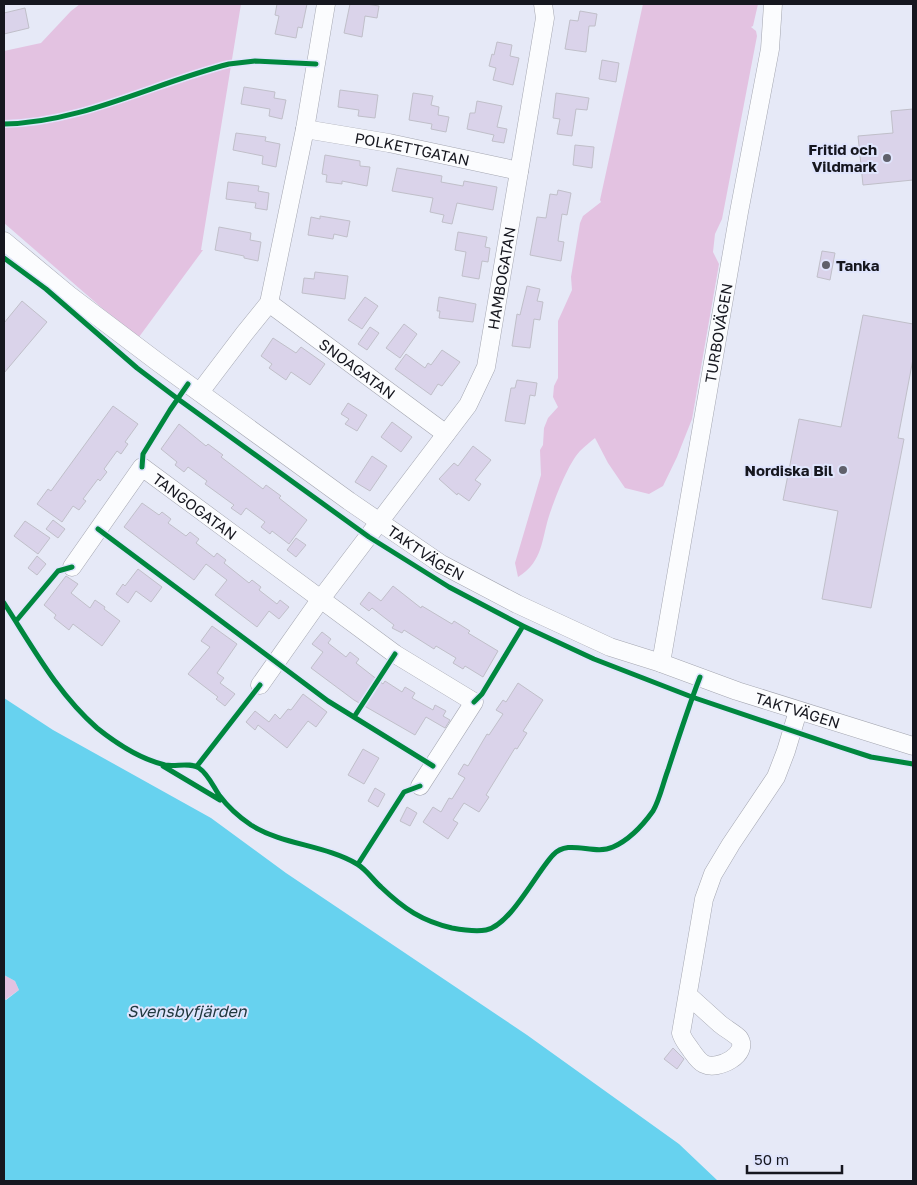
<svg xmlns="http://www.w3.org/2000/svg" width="917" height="1185" font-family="'Golos Text',sans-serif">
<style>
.green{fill:#e3c2e1}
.water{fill:#67d2ef}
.building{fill:#dad3ea;stroke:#c0bfc9}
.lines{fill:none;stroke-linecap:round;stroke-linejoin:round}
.minor-casing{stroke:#a4a6b0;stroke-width:19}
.minor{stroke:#fbfcfe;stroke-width:18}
.cycleway-casing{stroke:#e0e5fd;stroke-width:8}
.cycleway{stroke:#00873e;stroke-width:5}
.poi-dot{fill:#5f606b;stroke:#e0e5fd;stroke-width:2}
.labels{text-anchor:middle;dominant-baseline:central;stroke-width:4;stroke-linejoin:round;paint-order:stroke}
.street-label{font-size:15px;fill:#16171f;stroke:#e0e5fd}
.poi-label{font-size:15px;font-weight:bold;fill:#16171f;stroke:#e0e5fd;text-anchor:end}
.water-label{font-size:16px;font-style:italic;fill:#20383e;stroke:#e0e5fd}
</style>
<rect width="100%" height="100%" fill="#e6e9f7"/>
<path class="green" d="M80,4h161l-40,246h2l-64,87 -37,-29 -98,-85v-172l37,-8 30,-32z
M643,4h115l-5,22 -2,1 5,4 1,5 -35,183 -7,15 -2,18 6,12 -27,155 -15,38 -14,29 -14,8 -24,-6 -17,-25 -13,-25c-5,4 -10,8 -15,13 -12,13 -24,45 -30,62 -9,26 -6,48 -32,64l-3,-14 26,-88 -1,-25 3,-5 1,-17 4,-10 10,-11 -5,-10 1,-11 4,-8v-57l14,-31 -1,-13 9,-54 3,-7 18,-14 -1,-2z
M4,975l11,6 4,9 -14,10 -1,-1z"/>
<path class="water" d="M4,698l49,32 158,88 75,55 241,162 152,109 39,37h-714v-182l2,1 13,-10 -4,-9 -11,-6z"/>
<path class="building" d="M277,4h30l-5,24 -4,-1 -2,11 -21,-4 4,-18 -4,-1z
M350,4h16l13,2 -2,12 -12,-2 -3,21 -18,-4z
M25,8l4,20 -25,6v-21z
M580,11l17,3 -2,12h-6l-3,26 -21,-3 5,-29 8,1z
M497,42l15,3 -2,11 9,2 -6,27 -20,-5 3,-12 -7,-2 3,-12 2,1z
M602,60l17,3 -3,19 -17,-3z
M244,87l31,5 -1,6 12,2 -4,19 -13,-3 1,-7 -29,-5z
M340,90l38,5 -3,23 -17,-2 1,-6 -21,-3z
M413,93l20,3 -2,9 8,2 -1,8 11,2 -3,15 -15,-3 1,-5 -23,-4z
M556,93l33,5 -2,12 -11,-1 -4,27 -15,-2 3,-15 -7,-1z
M477,101l25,5 -5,21 10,2 -3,14 -12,-2 2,-6 -27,-6 3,-16h5z
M913,109v71l-50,5 -5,-49 35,-3 -2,-22z
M236,133l30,4 -1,4 15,3 -4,23 -14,-3 1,-8 -30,-6z
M575,145l19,2 -2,21 -19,-3z
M325,155l35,6v5l10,1 -3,19 -25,-5v3l-16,-2 1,-7 -5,-1z
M397,168l45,8 -1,6 22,4 1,-5 33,6 -4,23 -36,-7 -5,21 -10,-2 2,-7 -14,-3 3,-14 -41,-7z
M228,182l31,4 -1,5 11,2 -2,17 -12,-2 1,-5 -30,-4z
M558,190l13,3 -4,22 -5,-1 -4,27 6,1 -3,19 -31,-6 7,-38 9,1 4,-24 7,1z
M320,216l30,5 -3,16 -13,-3 -1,5 -25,-4 3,-18 9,2z
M219,227l32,6 -1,7 11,2 -3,19 -14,-3v-2l-29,-6z
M458,232l29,5 -2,10 5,1 -2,14 -6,-1 -3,18 -17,-3 4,-24 -11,-2z
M822,251l13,2 -5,27 -13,-3z
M315,272l33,4 -3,23 -43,-6 2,-15 10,1z
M527,286l13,3 -3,12 6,1 -3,18 -6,-1 -4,29 -18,-2 5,-32 3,1z
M365,297l13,9 -16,23 -14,-9z
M439,297l37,7 -3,18 -34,-4 1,-7h-3z
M22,301l25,21 -43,51v-50z
M863,315l50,9v35l-15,79 6,1 -33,169 -49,-9 16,-88 -55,-11 16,-81 42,8z
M404,324l13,10 -17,24 -14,-10z
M370,327l9,6 -12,17 -9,-6z
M273,338l23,15 5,-6 24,17 -15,21 -19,-13 -5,8 -17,-12 3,-4 -11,-8z
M442,350l18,12 -18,24 -4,-2 -7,11 -36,-26 11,-15 19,14 3,-5 3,2z
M517,380l20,3 -2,13 -5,-1 -5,29 -20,-3 6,-33h4z
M348,403l19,12 -10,16 -12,-7 4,-5 -8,-5z
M113,406l25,18 -13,18 3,2 -7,10 -4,-3 -13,18 3,3 -7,9 -2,-2 -15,20 3,2 -7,9 -6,-4 -11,16 -25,-18 11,-15 3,2z
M392,422l20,15 -11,15 -20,-15z
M179,424l27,22 2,-2 15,11 -2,2 42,32 3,-4 15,11 -2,2 28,22 -18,24 -17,-13 -2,3 -9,-7 4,-5 -19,-14 -5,7 -10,-7 3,-3 -29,-21 2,-3 -19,-14 -4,5 -9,-7 2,-3 -16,-13z
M473,446l18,14 -16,20 6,4 -12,17 -11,-8 -1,2 -18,-16 15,-16 4,3z
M372,456l15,10 -17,25 -15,-9z
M142,503l17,12 3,-3 9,7 -3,4 18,13 4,-4 9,7 -3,4 18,14 3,-4 9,7 -2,3 25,20 3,-3 9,7 -2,3 18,14 3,-4 9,7 -10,12 -10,-8 -12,16 -42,-32 12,-15 -21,-16 -12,16 -70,-53z
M53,520l12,9 -7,9 -12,-9z
M25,521l25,17 -12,16 -24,-18z
M296,538l10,7 -10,12 -9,-7z
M37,556l9,8 -9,11 -9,-7z
M138,569l24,18 -11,15 -15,-11 -8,12 -12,-9 7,-10 2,2z
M66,576l12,8 -7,9 19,15 5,-8 10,7 -1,2 16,12 -18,25 -29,-22 -4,6 -15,-12 2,-3 -12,-10z
M393,586l28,22 1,-2 30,18 2,-3 16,10 -2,2 30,18 -15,26 -18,-11 -2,3 -10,-6 3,-5 -20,-12 -2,3 -30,-19 -2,3 -10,-5 2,-3 -22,-17 -3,3 -9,-7 9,-12 12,9z
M212,626l25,18 -20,29 7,5 -4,5 15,11 -10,12 -9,-7 2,-2 -30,-23 22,-27 -9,-6z
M322,632l9,7 -3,4 18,14 4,-5 9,7 -3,4 27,21 2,-3 17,11 3,-5 10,6 -3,5 21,12 2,-5 11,6 -3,5 7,4 -5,8 -19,-11 -11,18 -61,-35 -43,-32 12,-16 -11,-8z
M518,683l25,17 -20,31 4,2 -10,16 -2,-1 -29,47 3,2 -10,15 -15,-9 -11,17 5,3 -10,16 -25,-17 10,-15 8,5 8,-14 3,1 13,-21 -7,-4 6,-10 4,2 19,-32 2,1 14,-21 -7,-4 7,-10 3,2z
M303,694l24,18 -11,15 -8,-6 -21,27 -29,-23 -3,5 -9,-8 9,-11 14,11 6,-8 5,5 8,-10 3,1z
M363,749l16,9 -15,26 -16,-9z
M375,788l10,6 -7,13 -10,-6z
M407,807l10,6 -7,13 -10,-5z
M673,1048l11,11 -7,10 -13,-10z"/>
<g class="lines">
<g class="minor-casing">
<g id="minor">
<path id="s1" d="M305,129l84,14 130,28"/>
<path id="s2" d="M4,241l65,54 90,68 190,138 92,63 76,40 93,43 51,16 76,28 176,55"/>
<path id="s3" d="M269,303l177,131"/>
<path d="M200,392l44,-58 25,-31 36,-174 21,-125"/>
<path id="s4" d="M72,567l70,-100 253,187 79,48 -54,84"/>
<path id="s5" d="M661,663l78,-451 31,-163 3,-45"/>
<path id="s6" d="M260,685l60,-85 148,-195 18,-38 59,-349 -2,-14"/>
<path d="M689,996c10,9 21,19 31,28 6,5 14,9 19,14 11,16 -21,33 -35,26 -6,-3 -10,-10 -13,-14 -4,-6 -8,-10 -10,-17l23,-134 9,-25 18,-30 45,-67 10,-26 12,-40"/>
</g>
</g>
<use href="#minor" class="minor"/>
<g class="cycleway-casing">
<path id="cycleway" d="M4,124c77,-1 150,-41 225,-60l26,-3 61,3
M4,258l42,31 91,79 41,31 191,138 80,50 74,39 71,33 98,38 148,50 31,10 42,7
M142,467l1,-13 27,-44 18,-26
M98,529l230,172 105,65
M4,603c28,43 53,90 93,125 20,16 43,31 68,37 11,2 25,-3 34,3 9,6 14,18 20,27 9,12 20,22 32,30 32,20 74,20 106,39 9,5 16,16 24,23 23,22 41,34 71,41 11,2 23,4 34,2 24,-4 50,-57 67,-75 16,-17 40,1 60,-8 16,-7 30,-22 40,-36 7,-12 10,-28 15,-41 10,-31 20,-62 32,-93
M16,621l42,-50 14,-4
M474,702l8,-8 41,-68
M354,717l41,-63
M163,766l57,34
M197,766l63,-81
M358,864l46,-72 16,-6"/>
</g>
<use href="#cycleway" class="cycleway"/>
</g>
<g class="poi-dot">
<circle cx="887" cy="158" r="5"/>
<circle cx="826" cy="265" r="5"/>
<circle cx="843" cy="470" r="5"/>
</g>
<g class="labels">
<g class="street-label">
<text stroke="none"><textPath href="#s1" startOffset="109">POLKETTGATAN</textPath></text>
<text stroke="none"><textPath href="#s6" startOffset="481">HAMBOGATAN</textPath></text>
<text stroke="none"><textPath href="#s5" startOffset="335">TURBOVÄGEN</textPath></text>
<text stroke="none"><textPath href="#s3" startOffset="110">SNOAGATAN</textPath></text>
<text stroke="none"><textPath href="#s4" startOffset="188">TANGOGATAN</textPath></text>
<text stroke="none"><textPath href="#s2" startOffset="525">TAKTVÄGEN</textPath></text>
<text stroke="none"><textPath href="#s2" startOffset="930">TAKTVÄGEN</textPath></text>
</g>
<g class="poi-label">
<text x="877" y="149">Fritid och<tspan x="877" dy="17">Vildmark</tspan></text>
<text x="836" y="265" text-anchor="start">Tanka</text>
<text x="833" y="470">Nordiska Bil</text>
</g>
<g class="water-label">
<text x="187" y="1011">Svensbyfjärden</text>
</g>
</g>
<rect width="917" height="1185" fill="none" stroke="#16171f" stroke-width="10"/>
<path d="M747 1165v8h95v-8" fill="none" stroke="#16171f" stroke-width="2.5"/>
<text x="754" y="1165" font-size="15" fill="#16171f" stroke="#e0e5fd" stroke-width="4" paint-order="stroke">50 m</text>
</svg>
